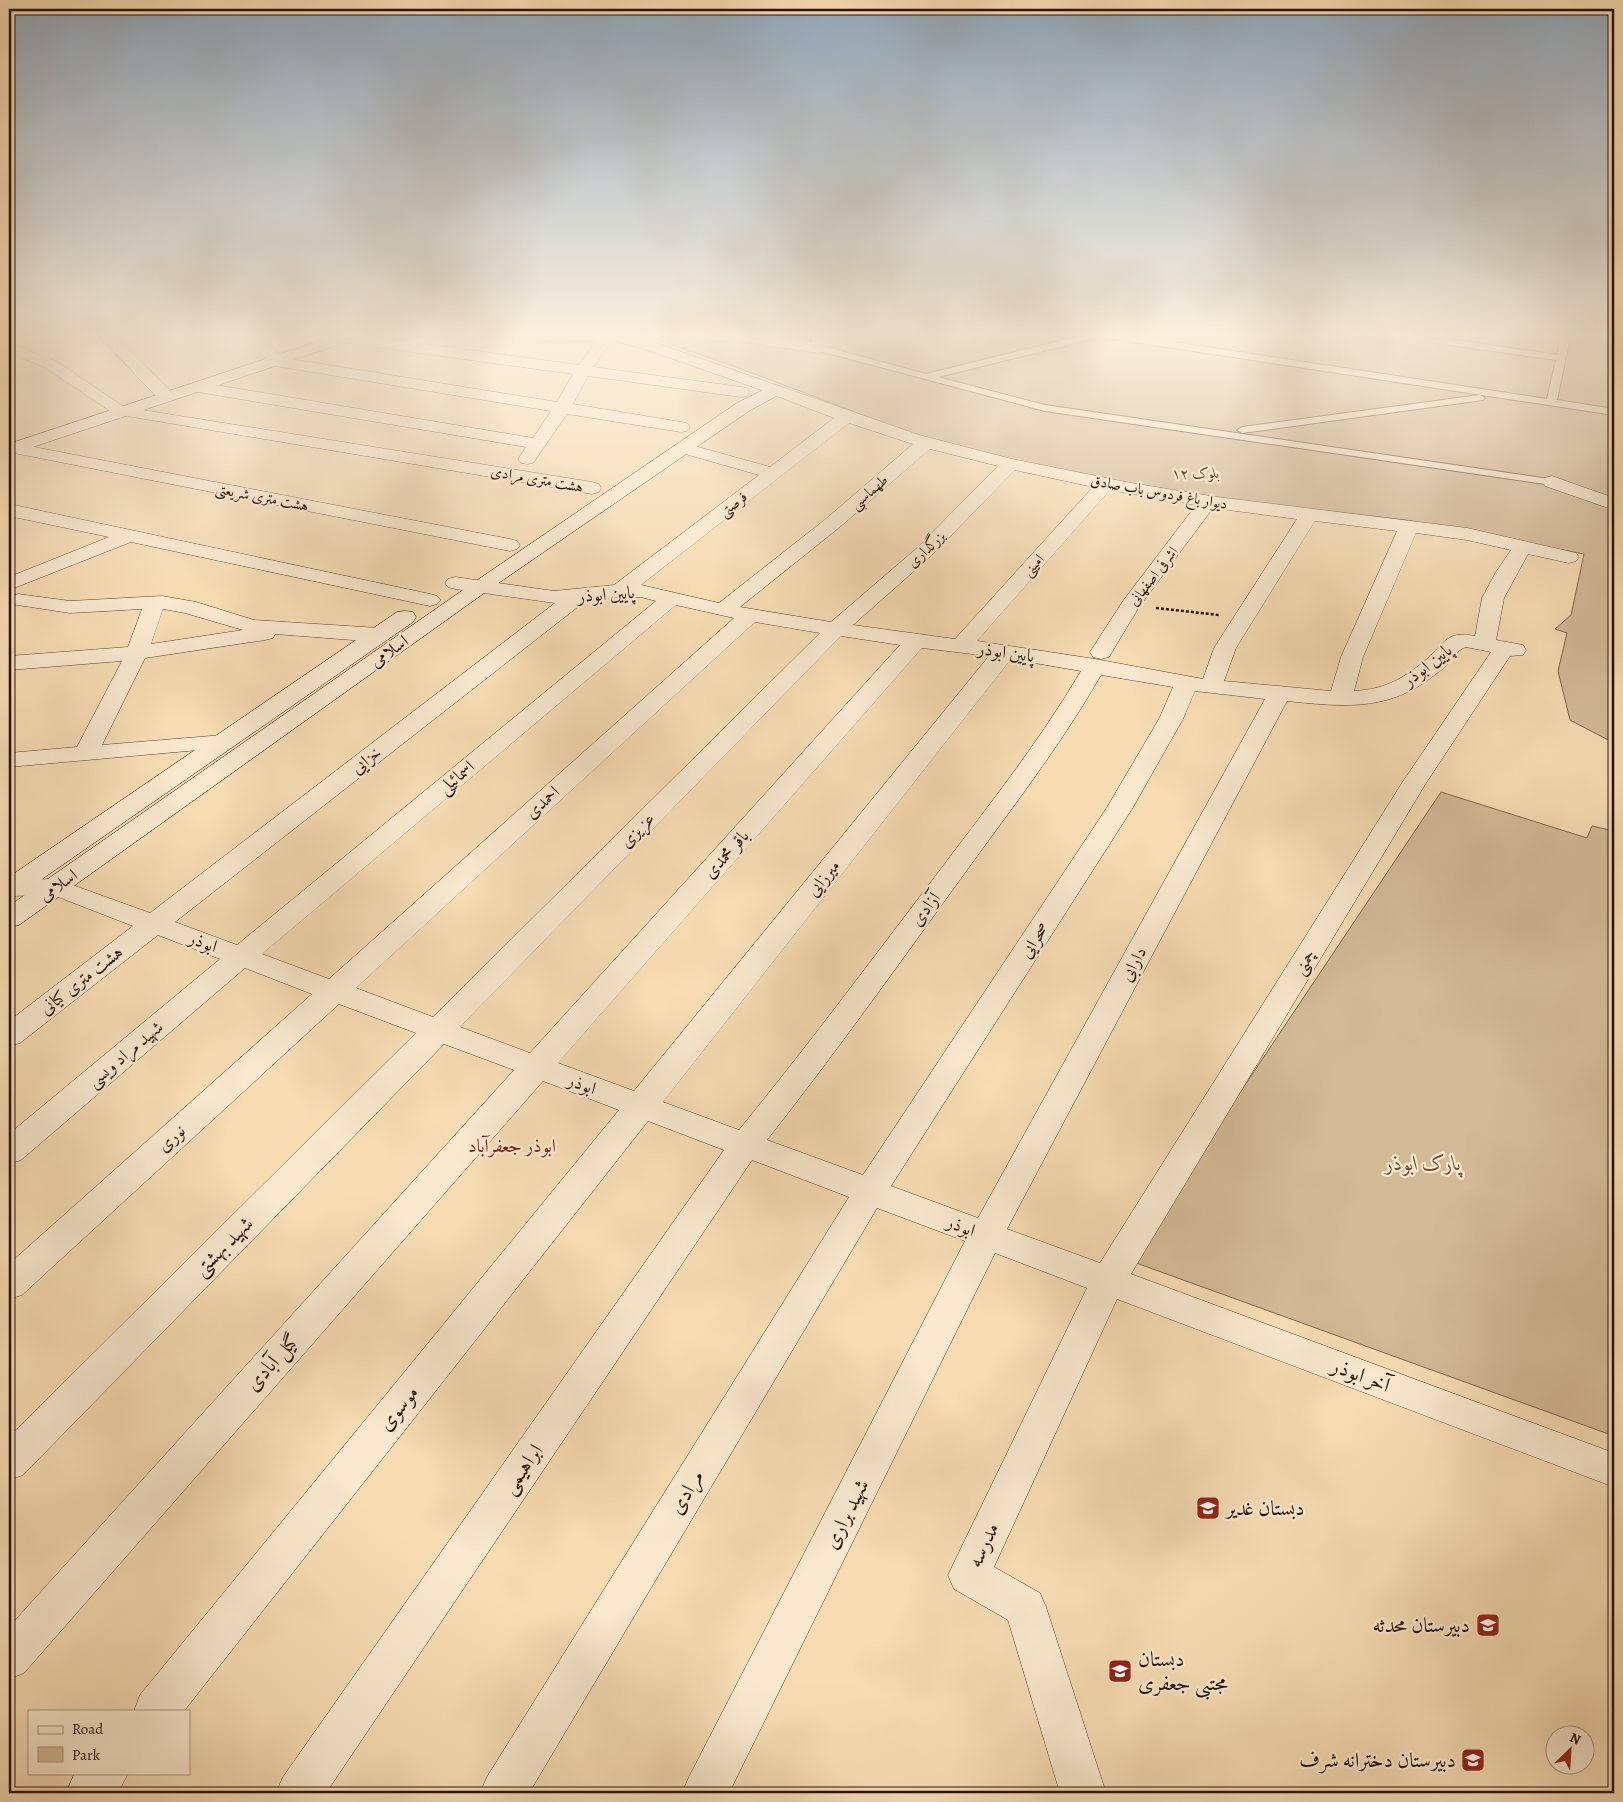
<svg xmlns="http://www.w3.org/2000/svg" width="1623" height="1802" font-family="Alegreya,Amiri,serif">
<style>
.green{fill:#d3b996;stroke:#7c6650}
.lines{fill:none;stroke-linecap:round;stroke-linejoin:round}
.lane-casing{stroke:#5a4534;stroke-width:2}
.street-casing{stroke:#5a4534;stroke-width:1}
.secondary-casing{stroke:#26130a;stroke-width:1}
.path{stroke:#26130a;stroke-width:2.5;stroke-dasharray:3 2;stroke-linecap:butt}
.lane{fill:#f9e8ce;fill-rule:evenodd}
.street{fill:#f9e8ce;fill-rule:evenodd}
.secondary{fill:#f9e8ce;fill-rule:evenodd}
.labels{text-anchor:middle;dominant-baseline:central;stroke-width:4.5;stroke-linejoin:round;paint-order:stroke}
.far-park-label{font-size:15px;font-style:italic;fill:#634d3b;stroke:#f9e8ce}
.far-street-label{font-size:15px;fill:#26130a;stroke:#f9e8ce}
.street-label{font-size:18px;fill:#26130a;stroke:#f9e8ce}
.neighbourhood-label{font-size:19px;fill:#7a1f14;stroke:#f9e8ce}
.near-park-label{font-size:21px;font-style:italic;fill:#634d3b;stroke:#f9e8ce}
.near-street-label{font-size:21px;fill:#26130a;stroke:#f9e8ce}
.near-poi-label{font-size:21px;fill:#26130a;stroke:#f9e8ce;text-anchor:start}
</style>
<rect width="100%" height="100%" fill="#f6dbb3"/>
<filter id="stains"><feTurbulence type="fractalNoise" baseFrequency=".004" numOctaves="4"/><feColorMatrix values="0 0 0 0 .2 0 0 0 0 .09 0 0 0 0 .02 0 0 0 .5 -.17"/></filter>
<radialGradient id="worn" r=".72"><stop offset=".6" stop-color="#630" stop-opacity="0"/><stop offset="1" stop-color="#630" stop-opacity=".3"/></radialGradient>
<path class="green" d="M638,333h976v410l-44,-23 -12,-49 9,-38 -12,-4 16,-14 13,-61 -178,-34 -218,-24 -154,-31 -96,-24 -33,-10 -166,-63z
M1441,792l146,46 5,-12 22,5v605l-486,-176z"/>
<g class="lines">
<g class="lane-casing">
<path id="lane" d="M809,333h9l5,13 103,28 165,-41h23l433,66 9,-39 -169,-24 -4,-3h26l148,22 5,-22h9l-14,67 57,9v6l-514,-78 -162,40 107,28 511,75 1,2 -1,2 -4,1 -507,-74 -229,-61z
M1480,395l5,3 -2,2 -241,33 -5,-3 5,-3z"/>
</g>
<g class="street-casing">
<path id="street" d="M96,333h16l56,55 2,4 -2,4h-12z
M238,333h17l23,20 1,4 278,45 16,-28 -227,-31 -5,-2 -3,-3 3,-3 5,-2 233,32 18,-25 -40,2 -36,-4 -5,-2 -2,-3h102l1,2 -24,32 148,20 6,1 2,4 -2,4 -6,1 -153,-21 -15,28 114,19 3,4 -3,4 -6,1 -114,-18 -34,49 -6,1 -6,-1 -3,-4 8,-12 -334,-56 -2,-4 2,-4 6,-1 335,56 18,-27 -276,-45 -6,-2 -1,-4z
M674,333h79l66,10 6,2 2,3 -2,3 -6,2 -73,-11 -65,-4 -5,-2z
M9,343l47,18 68,46 468,75 7,2 2,4 -2,4 -7,2 -465,-78 -6,-1 -2,-4h-9l-66,-44 -35,-14z
M759,379l160,56 93,24 119,24 86,14 250,31 109,25 3,4 -3,4 -7,2 -41,-9 -24,44 -8,42 27,5 3,5 -3,5 -13,1 -84,127 -295,491 483,179v34l-497,-188 -123,268 46,26 6,14 60,186h-46l-52,-173 -54,-31 -6,-14 139,-287 -92,-35 -266,540h-47l7,-16 276,-536 -88,-33 -348,585h-49l7,-16 362,-580 -97,-37 -426,633h-50l7,-16 441,-627 -76,-29 -464,590h-50l6,-16 479,-585 -76,-29 -519,592 -15,6v-52l505,-557 -70,-26 -421,431 -14,5v-43l407,-404 -77,-29 -317,291 -13,4v-35l303,-270 -67,-26 -224,192 -12,4v-30l211,-175 -62,-24 -138,108 -11,3v-25l124,-95 -80,-31 -44,1v-16l47,-1 94,34 405,-310 -100,-14 -7,-2 -3,-4 3,-4 7,-2 99,14 60,-6 145,-110 -81,-23 -3,-4 3,-4 6,-1 86,24 64,-49 -81,-31 -2,-3 2,-3zM849,423l64,21 -86,74 -108,85 -78,-18zM930,449l68,17 -81,82 -86,74 -91,-15 101,-81zM1015,470l78,17 -138,152 -102,-14 78,-69zM1110,490l86,15 -73,96 -33,51 3,5 8,2 8,-2 30,-50 74,-99 84,11 -83,129 -11,31 -108,-20 -118,-18zM1315,521l82,10 -56,126 -10,34 -107,-10 12,-33zM1416,533l51,7 44,10 -15,22 -14,26 -7,38c-28,-6 -30,7 -48,23 -8,7 -19,15 -28,20 -15,8 -28,11 -45,12l9,-34zM620,597h21l15,4 -419,344 -62,-23 409,-320zM676,605l58,13 -405,361 -67,-25zM755,622l65,11 -387,384 -77,-29zM841,636l59,9 -370,408 -70,-26zM1466,647l25,5 -89,131 -302,480 -93,-34 280,-528c49,5 95,11 138,-19 6,-5 13,-9 19,-14 7,-7 12,-18 22,-21zM922,648l67,8 -355,435 -76,-28zM1011,659l70,12c-43,73 -96,139 -147,207 -64,84 -128,170 -195,252l-76,-28zM1101,675l72,12 -14,32 -53,90 -243,366 -96,-35c67,-85 129,-172 192,-259 49,-68 101,-134 142,-206zM1195,691l70,8 -287,519 -87,-32 241,-377 51,-90z
M13,443l497,96 7,2 3,4 -3,4 -7,2 -501,-99v-8z
M9,504l421,90 7,2 4,4 -4,4 -7,2 -299,-64 -122,48v-13l100,-40 -100,-21z
M18,594l52,7 92,-5 34,6 58,18 125,8 8,2 3,5 -3,5 -8,2 -104,-8 -2,4 -8,2 -120,18 -43,87 121,-10 9,2 3,5 -3,5 -223,20v-14l68,-6 45,-86 -113,9v-14l119,-9 14,-38 -72,4 -59,-9 -2,-2 2,-6zM163,609l22,4 58,17 -92,14z
M75,1773h53l-10,20h-52z"/>
</g>
<g class="secondary-casing">
<path id="secondary" d="M344,333h23l-2,3 -356,119v-11z
M595,333h26l38,11 106,37 2,3 -2,3h-12l-106,-37 -50,-14z
M774,385l6,1 2,4 -2,4 -31,17 -262,180 -468,334 -10,2v-21l464,-323 264,-180z
M1552,476l62,22v12l-69,-24 -2,-4 2,-4z
M405,611l8,1 3,5 -3,5 -394,273 -10,2v-20l388,-265z"/>
</g>
<path class="path" d="M1156,608l63,7"/>
<use href="#lane" class="lane"/>
<use href="#street" class="street"/>
<use href="#secondary" class="secondary"/>
</g>
<linearGradient id="sky" x2="0" y2="1"><stop stop-color="#91a8bc"/><stop offset="0.57" stop-color="#fbefdd"/><stop offset="1" stop-color="#fbefdd" stop-opacity="0"/></linearGradient>
<rect width="1623" height="586" fill="url(#sky)"/>
<defs>
<g id="school-square" transform="scale(1.25)"><rect x="-9" y="-9" width="18" height="18" rx="4" fill="#8f2418" stroke="#f9e8ce"/><path d="M0-5L7-2L0 1L-7-2ZM-4 1L0 2.5L4 1V4Q0 6-4 4Z" fill="#fff"/></g>
</defs>
<g fill-rule="evenodd">
<use href="#school-square" x="1208" y="1508"/>
<use href="#school-square" x="1488" y="1625"/>
<use href="#school-square" x="1120" y="1671"/>
<use href="#school-square" x="1473" y="1760"/>
</g>
<g class="labels">
<g class="far-park-label">
<text x="1196" y="473">بلوک ۱۲</text>
</g>
<g class="far-street-label">
<text transform="translate(537 479) rotate(10)">هشت متری مرادی</text>
<text transform="translate(869 492) rotate(-41)">طهماسبی</text>
<text transform="translate(1159 492) rotate(10)">دیوار باغ فردوس باب صادق</text>
<text transform="translate(262 497) rotate(11)">هشت متری شریعتی</text>
<text transform="translate(733 504) rotate(-38)">فرصتی</text>
<text transform="translate(926 549) rotate(-43)">بزرگداری</text>
<text transform="translate(1033 565) rotate(-48)">امینی</text>
<text transform="translate(1153 576) rotate(-52)">اشرفی اصفهانی</text>
</g>
<g class="street-label">
<text transform="translate(606 594) rotate(-4)">پایین ابوذر</text>
<text transform="translate(389 651) rotate(-35)">اسلامی</text>
<text transform="translate(1006 652) rotate(8)">پایین ابوذر</text>
<text transform="translate(1427 665) rotate(-38)">پایین ابوذر</text>
<text transform="translate(366 760) rotate(-38)">خزایی</text>
<text transform="translate(456 777) rotate(-40)">اسمائیلی</text>
<text transform="translate(542 802) rotate(-42)">احمدی</text>
<text transform="translate(637 830) rotate(-45)">عزیزی</text>
<text transform="translate(726 854) rotate(-48)">باقر محمدی</text>
<text transform="translate(823 878) rotate(-51)">میرزایی</text>
<text transform="translate(58 885) rotate(-35)">اسلامی</text>
<text transform="translate(925 909) rotate(-53)">آزادی</text>
<text transform="translate(1034 940) rotate(-57)">صحرایی</text>
<text transform="translate(203 942) rotate(21)">ابوذر</text>
<text transform="translate(1304 962) rotate(-58)">چمنی</text>
<text transform="translate(1133 964) rotate(-62)">دارابی</text>
<text transform="translate(81 980) rotate(-38)">هشت متری کیانی</text>
<text transform="translate(125 1054) rotate(-40)">شهید مراد ویسی</text>
<text transform="translate(582 1084) rotate(20)">ابوذر</text>
<text transform="translate(171 1138) rotate(-42)">نوری</text>
<text transform="translate(961 1226) rotate(21)">ابوذر</text>
</g>
<g class="neighbourhood-label">
<text x="512" y="1146">ابوذر جعفرآباد</text>
</g>
<g class="near-park-label">
<text x="1423" y="1163">پارک ابوذر</text>
</g>
<g class="near-street-label">
<text transform="translate(223 1246) rotate(-45)">شهید بهشتی</text>
<text transform="translate(272 1362) rotate(-48)">گیل آبادی</text>
<text transform="translate(1361 1375) rotate(21)">آخر ابوذر</text>
<text transform="translate(398 1408) rotate(-51)">موسوی</text>
<text transform="translate(522 1469) rotate(-55)">ابراهیمی</text>
<text transform="translate(686 1492) rotate(-59)">مرادی</text>
<text transform="translate(846 1514) rotate(-63)">شهید براری</text>
<text transform="translate(983 1545) rotate(-65)">مدرسه</text>
</g>
<g class="near-poi-label">
<text x="1226" y="1508">دبستان غدیر</text>
<text x="1470" y="1625" text-anchor="end">دبیرستان محدثه</text>
<text x="1138" y="1659">دبستان<tspan x="1138" dy="24">مجتبی جعفری</tspan></text>
<text x="1456" y="1760" text-anchor="end">دبیرستان دخترانه شرف</text>
</g>
</g>
<rect width="1623" height="1802" fill="none" stroke="#f6dbb3" stroke-width="30"/>
<rect x="10" y="10" width="1603" height="1782" fill="none" stroke="#26130a" stroke-width="2.5"/>
<rect x="15" y="15" width="1593" height="1772" fill="none" stroke="#26130a"/>
<rect x="28" y="1710" width="162" height="65" fill="#f9e8ce" stroke="#a59380"/>
<rect x="38" y="1726" width="25" height="8" fill="#f9e8ce" stroke="#a59380"/>
<text x="72" y="1734" font-size="15" fill="#26130a">Road</text>
<rect x="38" y="1747" width="25" height="15" fill="#d3b996" stroke="#a59380"/>
<text x="72" y="1760" font-size="15" fill="#26130a">Park</text>
<g transform="translate(1570 1750) rotate(25)"><circle r="24" fill="#f9e8ce" stroke="#a59380"/>
<path d="M0-4L9 19L0 12L-9 19Z" fill="#8f2418"/>
<text y="-8" font-size="14" font-weight="bold" text-anchor="middle" fill="#26130a">N</text>
</g>
<rect width="100%" height="100%" filter="url(#stains)"/>
<rect width="100%" height="100%" fill="url(#worn)"/>
</svg>
